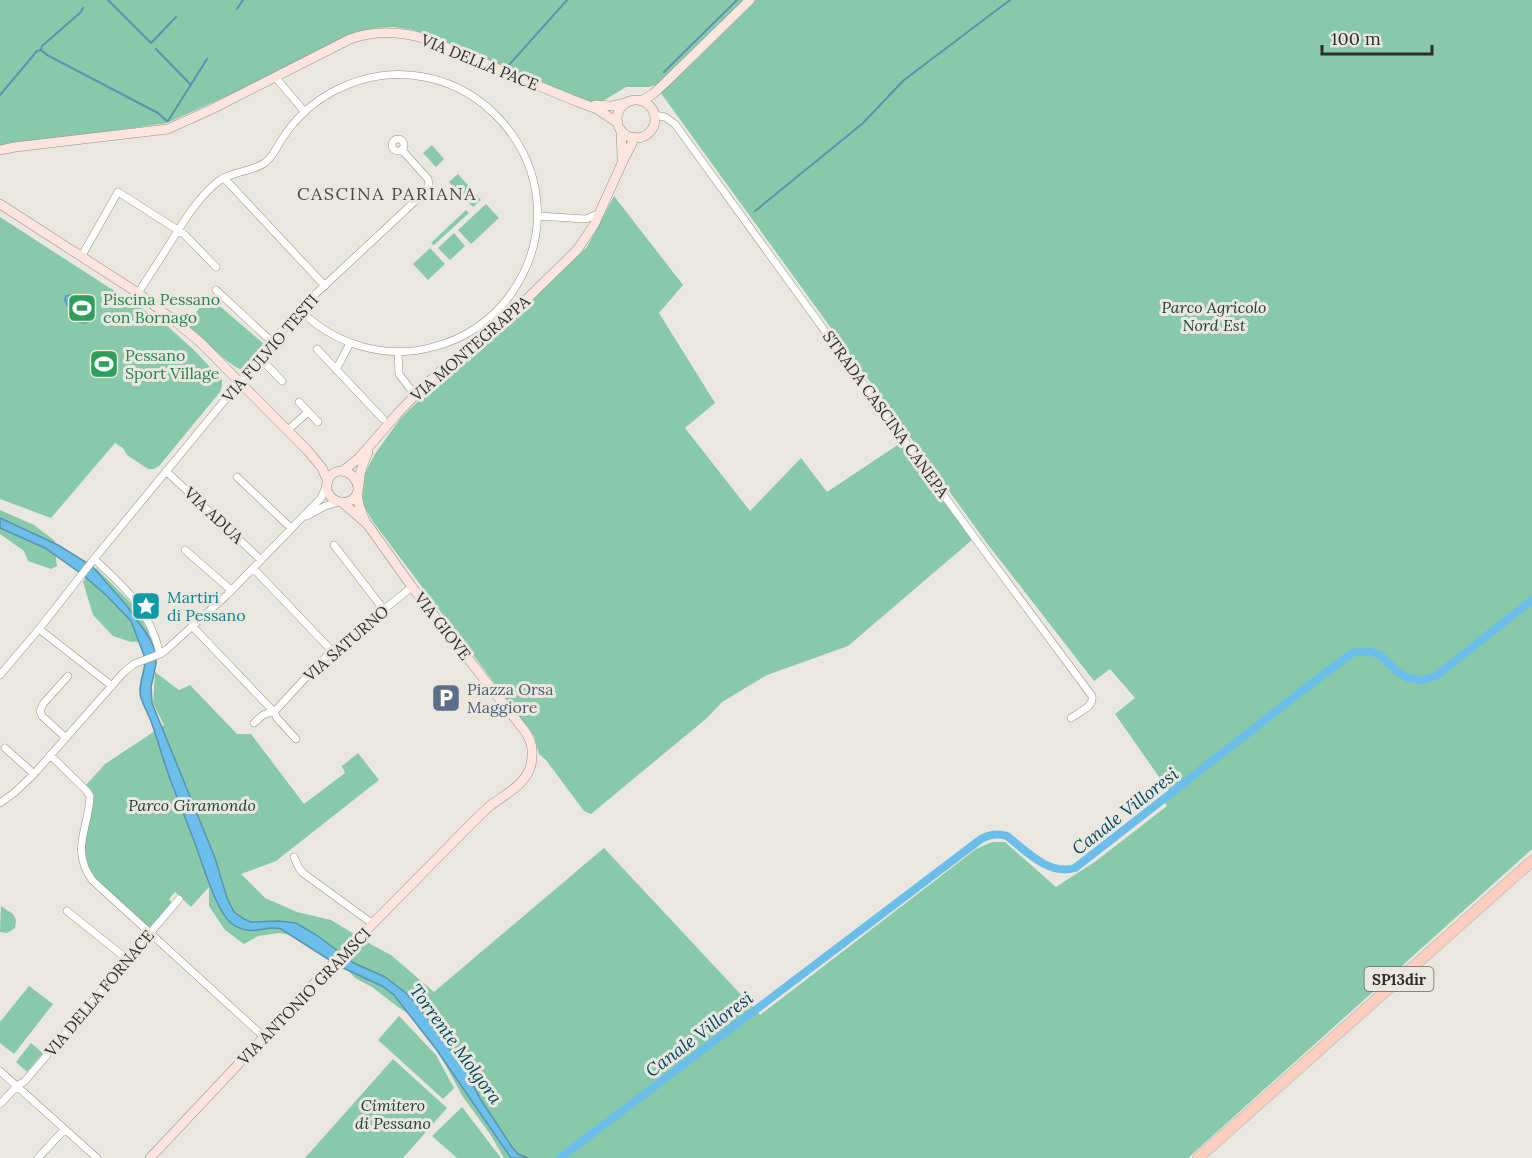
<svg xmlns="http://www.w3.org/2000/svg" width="1532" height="1158" font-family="Lora,serif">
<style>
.green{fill:#88c9a9}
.water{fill:#6abee9;stroke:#5893b0;stroke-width:1.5}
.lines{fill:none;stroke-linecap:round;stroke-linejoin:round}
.stream{stroke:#5893b0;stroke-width:2}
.canal{stroke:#6abee9;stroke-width:8}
.street-casing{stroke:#94918a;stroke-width:8}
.secondary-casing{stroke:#94918a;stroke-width:10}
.primary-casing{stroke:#c5c4c4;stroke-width:12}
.street{stroke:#fff;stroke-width:7}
.secondary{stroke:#fee6df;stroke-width:9}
.primary{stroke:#fdcebe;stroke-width:10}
.labels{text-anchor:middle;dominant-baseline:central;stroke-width:6;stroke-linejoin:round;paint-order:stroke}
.shield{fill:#eae7df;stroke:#676661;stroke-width:1.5}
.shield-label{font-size:15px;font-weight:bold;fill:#2f2e2b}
.street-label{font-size:16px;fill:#2f2e2b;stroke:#eae7df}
.leisure-label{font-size:16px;fill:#27864d;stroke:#eae7df;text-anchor:start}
.park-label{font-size:16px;font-style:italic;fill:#1b4130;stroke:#eae7df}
.culture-label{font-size:16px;fill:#0d838f;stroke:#eae7df;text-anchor:start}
.service-label{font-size:16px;fill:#4e5e75;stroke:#eae7df;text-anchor:start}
.neighbourhood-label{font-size:18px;letter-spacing:1.5px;fill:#4c4943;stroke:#eae7df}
.water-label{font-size:18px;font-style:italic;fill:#004865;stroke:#eae7df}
</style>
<rect width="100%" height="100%" fill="#eae7df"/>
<path class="green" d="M0,0h1532v849l-344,309h-684l-14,-24 -27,-37 -34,-62 -12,-16 -19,-12 -26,-20 -17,-9 -25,-28 -31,-14 -20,-3 -21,3 -14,8 -19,-14 -16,-24v-19l-18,20 -16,-15 -6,7 3,4 -23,25 -54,-50c-18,-26 -7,-52 -1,-80l-2,-7 -6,-6 19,-21 59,-39 -11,-22 2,-31 24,18 11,-5 47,49h14l53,70 41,-31 -3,-7 16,-13 21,27 -103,81 -35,13 24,24 32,14 34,8 41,25 19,10 43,37 170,-144 156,167 216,-166 16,-7h13l51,45 40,-26 71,-55 -4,-6 8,-6 -56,-80 20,-16 -25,-29 -16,12 -108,-139 -331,-457 -6,2h-23l-28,17 -28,-8 -157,-66 -19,-3 -18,1 -26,7 -85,44 -98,44 -167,24z
M432,145l12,14 -8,8 -13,-14z
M458,174l23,26 -8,7 -24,-25z
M614,196l69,89 -24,28 56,90 -30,25 65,83 51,-53 26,34 75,-50 70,98 -124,106 -81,29 -45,27 -15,16 -116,96 -7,-3 -38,-51 -7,-6 -5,-18 -163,-217 -9,-18 3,-28 10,-19 25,-35 50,-49 44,-33 93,-90z
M486,204l13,14 -28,26 -13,-14z
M466,210l3,3 -35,32 -3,-2z
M0,217l164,106 30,27 28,30v6l-2,6 -61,74 -5,3h-6l-21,-14 -4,-7 -8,-5 -64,75 -51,-19z
M454,233l11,13 -15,14 -12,-12z
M430,248l15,16 -17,16 -15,-16z
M208,296l56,48 -23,26c-19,-10 -37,-30 -54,-45z
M0,510l34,15 21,16c2,9 0,17 2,25l-6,3 -23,-8 -4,-10 -24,-17z
M96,568l38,38 15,26 -1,9 -17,1 -18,-6 -20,-21 -10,-33 2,-3z
M1,906l12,8 3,6 -1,8 -8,5 -7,-1z
M29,986l24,18 -39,50 -14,-11v-21z
M399,1016l37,39 18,33 -11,11 -65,-59z
M31,1043l12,10 -16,19 -11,-10z
M393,1059l54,49 -44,50h-98z
M462,1107l39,51h-44l-25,-22z"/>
<path class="water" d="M71,295l7,4h14l3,4 -1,4 -4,4 -5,2 4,4 1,3 -4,3 -7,-1 -3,-10 -9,-7 -2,-5 1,-4z
M0,518l58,27 34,21 35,40 22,31 7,15v12l-5,23 1,16 63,155 12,40 7,14 10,7 7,3 28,-1 17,2 22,13 36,27 31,14 21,16 13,14 47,64 15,29 31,47 6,7 10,4h-17l-75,-109 -42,-54 -12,-9 -43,-20 -58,-37c-18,-5 -28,9 -49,-5 -16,-12 -30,-63 -38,-83 -8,-22 -17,-43 -25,-65 -6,-17 -11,-35 -17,-52 -3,-9 -8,-17 -11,-26 -4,-13 5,-27 4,-40l-14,-37 -24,-25 -24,-21 -38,-27 -45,-20z"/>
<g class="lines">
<path class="stream" d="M108,0l43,43 25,-26
M237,9l6,-9
M156,49l35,36
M41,50l1,-4 39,-34 2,-4
M507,67l60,-67
M664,72l73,-72
M0,95l37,-44 4,-1 6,5 111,58 9,8
M168,121l39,-62
M755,211l107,-87 42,-44 106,-80"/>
<path class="canal" d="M560,1158l421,-319c9,-5 17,-6 26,-3 19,15 42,40 68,32l236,-184 41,-31 16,-2 12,4 19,18 9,5 15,2 13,-4 96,-76"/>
<g class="street-casing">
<path id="street" d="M275,77l30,35
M654,115l11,2 10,7 302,417 115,155c2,11 -13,16 -21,22
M392 145a6 6 0 1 1 12 0a6 6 0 1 1-12 0Z
M224,178l101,108
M537,216l49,3 14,-6
M81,257l37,-65 66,42 32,33
M216,290l56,52
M138,293c11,-17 23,-35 34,-53 14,-22 27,-44 48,-60 14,-9 33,-8 46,-18 7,-6 11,-15 16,-23 13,-20 31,-37 52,-48 128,-66 259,80 179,200 -18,27 -47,48 -80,56 -47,13 -98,-2 -133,-37
M317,349l66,70
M398,351l1,23 16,21
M259,357l23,24
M336,370l14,-27
M299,402l19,20
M288,430l20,-18
M166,471l95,89
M237,477l54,51
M307,516l18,-10 14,-4
M334,545l50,65
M185,550l46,40
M94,559c33,30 55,50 66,95
M253,568l79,83
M192,626l82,86 3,6 19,21
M39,629l73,57
M0,675l39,-46 55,-70 196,-238 18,-20 119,-111 2,-6 -1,-5 -26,-29
M254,723l9,-8 13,-5 33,-36 23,-23 80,-64
M66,738l-24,-22 -2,-5 3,-7 25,-28
M5,748l29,26
M50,755l36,35 4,6c-1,33 -20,52 2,84l172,157
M0,803l14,-10 19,-18 91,-103 10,-8 26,-10 6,-4 61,-55 94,-97 6,-13
M294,857l5,11 4,5 70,51
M67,911l60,48
M0,1071l97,87
M0,1104l17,-18 8,-5 154,-182
M38,1158l26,-28"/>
</g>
<g class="secondary-casing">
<path id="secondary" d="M617 119a19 19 0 1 1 38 0a19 19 0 1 1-38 0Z
M641,101l12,-7 14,-13 83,-81
M595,105l17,1 14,-3
M621,130l1,28
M0,150l15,-3 153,-18 44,-20 138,-70c26,-9 50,-8 76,0l147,61 24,9 21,14
M0,204l138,89 34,26 28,23 108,109 14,17 6,14
M343,471l16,-13 39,-45 26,-27 20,-18 51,-38 82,-80 17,-25 28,-62 13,-26
M358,488c-2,-19 -26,-24 -31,-5 -3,16 17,26 28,14 5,-6 4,-16 5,-23 2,-7 5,-15 8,-22
M357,493l2,12 6,16
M150,1158l178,-189 142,-144c7,-7 14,-14 21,-20 18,-13 41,-24 41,-49 1,-10 -2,-18 -8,-26l-112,-143 -44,-62 -26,-23"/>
</g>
<g class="primary-casing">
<path id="primary" d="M1198,1158l334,-297"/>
</g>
<use href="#street" class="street"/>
<use href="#secondary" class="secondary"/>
<use href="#primary" class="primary"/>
</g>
<defs>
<g id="stadium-square" transform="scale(1.5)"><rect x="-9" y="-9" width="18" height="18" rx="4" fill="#2e9e5b" stroke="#eae7df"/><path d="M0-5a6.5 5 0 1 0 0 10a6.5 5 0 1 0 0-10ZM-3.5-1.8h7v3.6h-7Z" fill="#fff"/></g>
<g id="sight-square" transform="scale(1.5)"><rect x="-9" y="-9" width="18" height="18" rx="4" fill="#0f9aa8" stroke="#eae7df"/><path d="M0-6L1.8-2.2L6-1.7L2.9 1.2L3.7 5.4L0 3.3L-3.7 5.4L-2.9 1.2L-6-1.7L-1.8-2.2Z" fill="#fff"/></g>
<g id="parking-square" transform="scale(1.5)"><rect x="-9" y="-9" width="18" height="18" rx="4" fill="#5c6f8a" stroke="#eae7df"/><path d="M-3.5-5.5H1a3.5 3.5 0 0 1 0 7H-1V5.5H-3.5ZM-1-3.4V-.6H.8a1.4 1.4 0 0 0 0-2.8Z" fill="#fff"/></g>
</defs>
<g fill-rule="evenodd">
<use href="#stadium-square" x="82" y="308"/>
<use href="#stadium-square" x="104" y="364"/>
<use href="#sight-square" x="146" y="606"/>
<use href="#parking-square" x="446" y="698"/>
</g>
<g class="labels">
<rect class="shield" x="1364.5" y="967" width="69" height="24" rx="4.5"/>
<g class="shield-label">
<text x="1399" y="979">SP13dir</text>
</g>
<g class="street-label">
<text transform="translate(480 62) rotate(22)">VIA DELLA PACE</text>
<text transform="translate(270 348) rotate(-49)">VIA FULVIO TESTI</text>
<text transform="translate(470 348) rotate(-41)">VIA MONTEGRAPPA</text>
<text transform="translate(886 414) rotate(54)">STRADA CASCINA CANEPA</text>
<text transform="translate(214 515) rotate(43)">VIA ADUA</text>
<text transform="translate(443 626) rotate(52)">VIA GIOVE</text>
<text transform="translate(346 643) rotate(-41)">VIA SATURNO</text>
<text transform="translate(99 993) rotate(-50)">VIA DELLA FORNACE</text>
<text transform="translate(304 996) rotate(-46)">VIA ANTONIO GRAMSCI</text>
</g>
<g class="leisure-label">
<text x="103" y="299">Piscina Pessano<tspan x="103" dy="18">con Bornago</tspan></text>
<text x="125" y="355">Pessano<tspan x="125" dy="18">Sport Village</tspan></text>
</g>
<g class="park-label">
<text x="1214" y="307">Parco Agricolo<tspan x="1214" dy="18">Nord Est</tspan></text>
<text x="192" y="805">Parco Giramondo</text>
<text x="393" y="1105">Cimitero<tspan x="393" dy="18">di Pessano</tspan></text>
</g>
<g class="culture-label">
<text x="167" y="597">Martiri<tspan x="167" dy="18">di Pessano</tspan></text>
</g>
<g class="service-label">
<text x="467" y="689">Piazza Orsa<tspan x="467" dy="18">Maggiore</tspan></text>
</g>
<g class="neighbourhood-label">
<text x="387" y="193">CASCINA PARIANA</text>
</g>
<g class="water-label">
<text transform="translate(1125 811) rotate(-38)">Canale Villoresi</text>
<text transform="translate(699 1034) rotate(-37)">Canale Villoresi</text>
<text transform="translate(456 1044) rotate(54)">Torrente Molgora</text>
</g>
</g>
<path d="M1322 45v9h110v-9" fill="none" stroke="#2f2e2b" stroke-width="3"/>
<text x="1331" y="45" font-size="18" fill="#2f2e2b" stroke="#eae7df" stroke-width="4.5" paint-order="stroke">100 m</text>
</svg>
